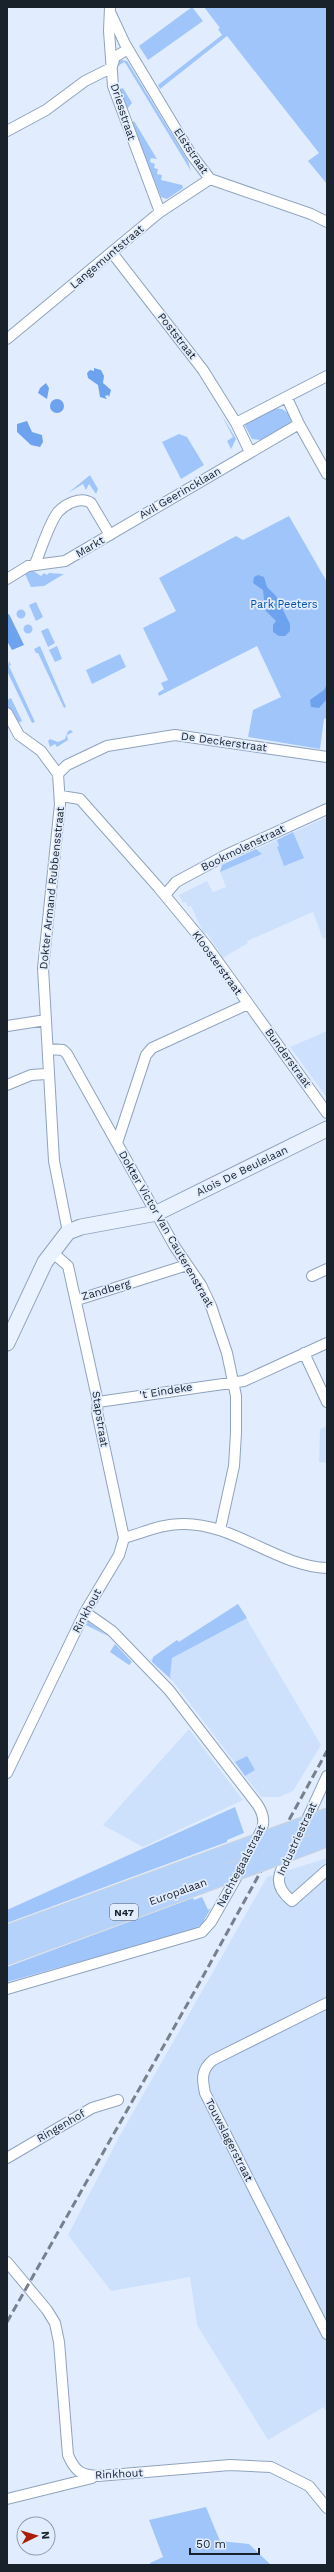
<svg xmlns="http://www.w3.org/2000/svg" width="334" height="2572" font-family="'Work Sans',sans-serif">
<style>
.built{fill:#cde1fd}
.green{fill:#a0c5fa}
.water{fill:#6ca2ee}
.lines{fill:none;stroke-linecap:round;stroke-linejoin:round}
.street-casing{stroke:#8fa3be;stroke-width:12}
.secondary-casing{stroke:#8fa3be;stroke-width:17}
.highway-casing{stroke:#d1d3d5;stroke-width:21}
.street{stroke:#fff;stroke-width:10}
.secondary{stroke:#e9f2fe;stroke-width:15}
.highway{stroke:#b5d2fb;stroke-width:19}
.rail{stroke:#77818e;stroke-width:3;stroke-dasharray:8 4;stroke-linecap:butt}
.highway-bridge-casing{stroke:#d1d3d5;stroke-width:21;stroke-linecap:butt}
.highway-bridge{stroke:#b5d2fb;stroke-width:19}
.labels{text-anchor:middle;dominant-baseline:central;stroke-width:3.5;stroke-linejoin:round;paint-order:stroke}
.shield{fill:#e1edfe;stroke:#555e6a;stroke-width:1}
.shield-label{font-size:10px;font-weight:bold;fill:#19212b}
.street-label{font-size:11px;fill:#19212b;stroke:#e1edfe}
.park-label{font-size:11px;fill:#0551a9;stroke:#e1edfe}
</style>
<rect width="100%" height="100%" fill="#e1edfe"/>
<path class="built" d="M327,817v120l-4,2 -10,-27 -66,29 1,2 -25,15 -16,-25 -3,1 -13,-28 -3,1 -2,-5 -3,1 -4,-8 28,-14 6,11 13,-5 -6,-15 2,-7z
M327,1031v67l-37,-51z
M327,1426v37l-8,-1 1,-33z
M238,1604l83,141 -28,46 -14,6h-18l-89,-117 -22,-20z
M189,1729l54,71 -100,47 -40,-22z
M327,1858v555l-3,-6 -56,33 -71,-115 -7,-48 -79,14 -43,-56 51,-98 148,-260z"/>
<path class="green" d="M192,7l11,14 -55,39 -9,-14z
M204,7h123v177l-19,-23 11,-8 -92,-117 -67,53 -2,-4 64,-50 -4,-6 2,-1z
M122,60l5,1 61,100 3,10 -65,-107 -2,-2 -6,4 -2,-3z
M123,88l9,15 -5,6 -7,-20z
M134,121l23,38 -6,-1 -1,4 5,2 -1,4 4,1 -1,5 5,1 -1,5 21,5 1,3 -16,11 -6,-2 -29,-74z
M273,408l9,1 8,5 1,9 -30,17 -9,-1 -8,-15z
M221,414l15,25 -5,10 -4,-8 6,-4z
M179,434l8,3 17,28 -23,14 -19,-37z
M90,475l8,14 -2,5 -7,-10 -3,6 -3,-6 -15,9z
M289,516l38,66v136l-3,1 -4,30 -72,-12 5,-27 28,-13 -24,-51 -98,50 -1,-3 6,-4 -3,-6 7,-3 -25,-52 33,-17 -17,-33 77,-42 7,4z
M32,570l9,6 3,-3 3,2 2,-2 15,1 -20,12 -13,1 -6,-13z
M36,602l7,15 -7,4 -7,-16z
M16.5 614a4.5 4.5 0 1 1 9 0a4.5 4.5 0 1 1-9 0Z
M23.5 629a4.5 4.5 0 1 1 9 0a4.5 4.5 0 1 1-9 0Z
M48,628l7,15 -7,4 -7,-16z
M40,646l26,61 -2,1 -26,-55h-2l-2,-4z
M57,646l5,13 -7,3 -6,-12z
M120,654l6,13 -34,17 -6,-14z
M9,661l2,4 -2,1 26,56 -3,1 -25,-52z
M11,698l11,23 -6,3 -9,-19v-5z
M71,730l2,2 -6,3 1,5 -11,7 -2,-3 -5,3 -2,-6 2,-2 8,3 7,-3 3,-8z
M293,832l11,26 -20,8 -7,-19 2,-1 -2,-6z
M256,849l6,5 -42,18 2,-7z
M238,1604l9,14 -75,40 -2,19 2,3 -20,-18 1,-5 24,-17 2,2z
M88,1622l20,14 -22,-11z
M115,1644l17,18 -3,3 -19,-13z
M247,1756l8,14 -10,6 -10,-14z
M235,1807l9,26 -17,7v2l-220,81v-13z
M202,1897l6,13 3,-2 -9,16 -9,6 -186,52v-15l186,-69 1,2z
M206,2507l14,34 29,3 22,21h-121v-2l13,-6 -14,-37z"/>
<path class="water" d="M94,368l7,2 3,6 -1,7 8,7 -2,7 -1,-2 -3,1 2,3 -7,-2 -2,-12 -10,-7 -1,-5 3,-3 4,1z
M46,383l3,5 -2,11 -9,-6 2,-5z
M50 406a7 7 0 1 1 14 0a7 7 0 1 1-14 0Z
M27,421l5,11 10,3 1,7 -3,5 -9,-2 -14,-13v-8z
M258,575l6,2 3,10 9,9 14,28v7l-5,5h-6l-6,-4v-7l3,-4 -11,-11 -2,-20 -10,-7 1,-6z
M9,614l15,31 -12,5 -5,-9v-26z
M327,684v15l-8,9 -8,-1 -1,-7 14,-10z"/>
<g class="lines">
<g class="street-casing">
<path id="street" d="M110,7l-1,24 4,55 47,126
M111,14l14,30 66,110 19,25 101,35 16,8
M112,66l3,-9 13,-8
M7,131l39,-21 39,-29 26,-13
M113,254l90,116 33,53
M7,339l153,-127 50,-33
M299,424l28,50
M250,452l-14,-29 91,-47
M35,564c6,-14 14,-41 23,-52 7,-8 23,-16 33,-9l19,32
M7,579l21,-13 37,-5 234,-137 -12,-26
M7,713l12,22 22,16 17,23
M58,774l2,30 -17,164 11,193 14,71
M58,774l9,-9 40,-19 68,-11 152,22
M61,796l19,3 78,88 48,58 121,168
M165,895l11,-13 50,-27 101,-46
M7,1026l39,-6
M48,1049l15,1 4,4 108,193 26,38 10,21 16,47 9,43v37l-2,33 -14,64
M7,1085l24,-10 16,-1
M117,1143l29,-88 6,-7 96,-44
M312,1276l15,-7
M77,1300l110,-35
M304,1353l23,49
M98,1402l146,-21 83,-38
M124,1538c19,-5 37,-14 57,-14 52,-2 95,42 146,44
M85,1612l27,19 57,59 88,114c11,16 6,25 -3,40
M7,1773l78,-161 34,-57 5,-17 -27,-126 1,-10 -30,-136 -16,-14
M304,1826l23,-50
M290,1852c-11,21 -19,32 2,49l35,-31
M7,1989l195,-57 9,-10 29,-51
M327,2003l-114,57c-12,10 -11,19 -8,33l122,241
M7,2158l85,-50 26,-8
M7,2262l40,48 8,13 4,19 9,113c7,16 12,20 30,21l132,-11 41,2 38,19 18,22
M7,2499l85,-21"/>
</g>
<g class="secondary-casing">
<path id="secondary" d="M7,1343l38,-81 23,-30 13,-5 76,-14 170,-84"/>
</g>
<g class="highway-casing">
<path id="highway" d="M308,1825l19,-7
M295,1849l32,-12
M7,1935l238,-87
M7,1955l223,-82"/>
</g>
<use href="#street" class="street"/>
<use href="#secondary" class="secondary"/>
<use href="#highway" class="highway"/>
<path class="rail" d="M7,2322l194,-342 126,-229"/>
<g class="highway-bridge-casing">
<path id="highway-bridge" d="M245,1848l63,-23
M230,1873l65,-24"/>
</g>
<use href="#highway-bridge" class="highway-bridge"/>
</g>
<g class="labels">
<rect class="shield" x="110" y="1904" width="28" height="16" rx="3"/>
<g class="shield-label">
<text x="124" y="1912">N47</text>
</g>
<g class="street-label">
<text transform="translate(123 112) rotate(72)">Driesstraat</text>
<text transform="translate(191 151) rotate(56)">Elststraat</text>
<text transform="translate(107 257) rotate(-40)">Langemuntstraat</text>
<text transform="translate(177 336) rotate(52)">Poststraat</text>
<text transform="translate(180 493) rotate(-30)">Avil Geerincklaan</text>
<text transform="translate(90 547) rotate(-30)">Markt</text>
<text transform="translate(224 742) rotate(8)">De Deckerstraat</text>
<text transform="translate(243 848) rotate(-26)">Bookmolenstraat</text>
<text transform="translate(52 888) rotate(-84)">Dokter Armand Rubbensstraat</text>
<text transform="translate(217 963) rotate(54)">Kloosterstraat</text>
<text transform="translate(288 1058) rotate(54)">Bunderstraat</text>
<text transform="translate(242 1171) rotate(-26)">Alois De Beulelaan</text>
<text transform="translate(166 1229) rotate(60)">Dokter Victor Van Cauterenstraat</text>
<text transform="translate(106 1290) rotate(-16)">Zandberg</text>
<text transform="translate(166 1391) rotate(-9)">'t Eindeke</text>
<text transform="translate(100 1419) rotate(81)">Stapstraat</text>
<text transform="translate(87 1611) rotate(-62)">Rinkhout</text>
<text transform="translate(297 1839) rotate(-65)">Industriestraat</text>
<text transform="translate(241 1866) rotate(-62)">Nachtegaalstraat</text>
<text transform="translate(178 1892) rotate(-20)">Europalaan</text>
<text transform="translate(61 2126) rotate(-30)">Ringenhof</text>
<text transform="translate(229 2140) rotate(63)">Touwslagerstraat</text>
<text transform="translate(119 2474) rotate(-3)">Rinkhout</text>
</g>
<g class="park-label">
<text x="284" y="604">Park Peeters</text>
</g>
</g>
<rect width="334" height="2572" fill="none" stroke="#19212b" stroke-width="16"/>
<g transform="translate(36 2536) rotate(85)"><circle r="19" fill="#e1edfe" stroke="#919baa"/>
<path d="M0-3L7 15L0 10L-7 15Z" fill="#ac1d07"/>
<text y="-6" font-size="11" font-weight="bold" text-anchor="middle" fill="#19212b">N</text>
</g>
<path d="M190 2548v6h69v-6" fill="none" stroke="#19212b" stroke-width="2"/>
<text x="196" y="2548" font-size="12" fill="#19212b" stroke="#e1edfe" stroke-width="3" paint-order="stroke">50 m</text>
</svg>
